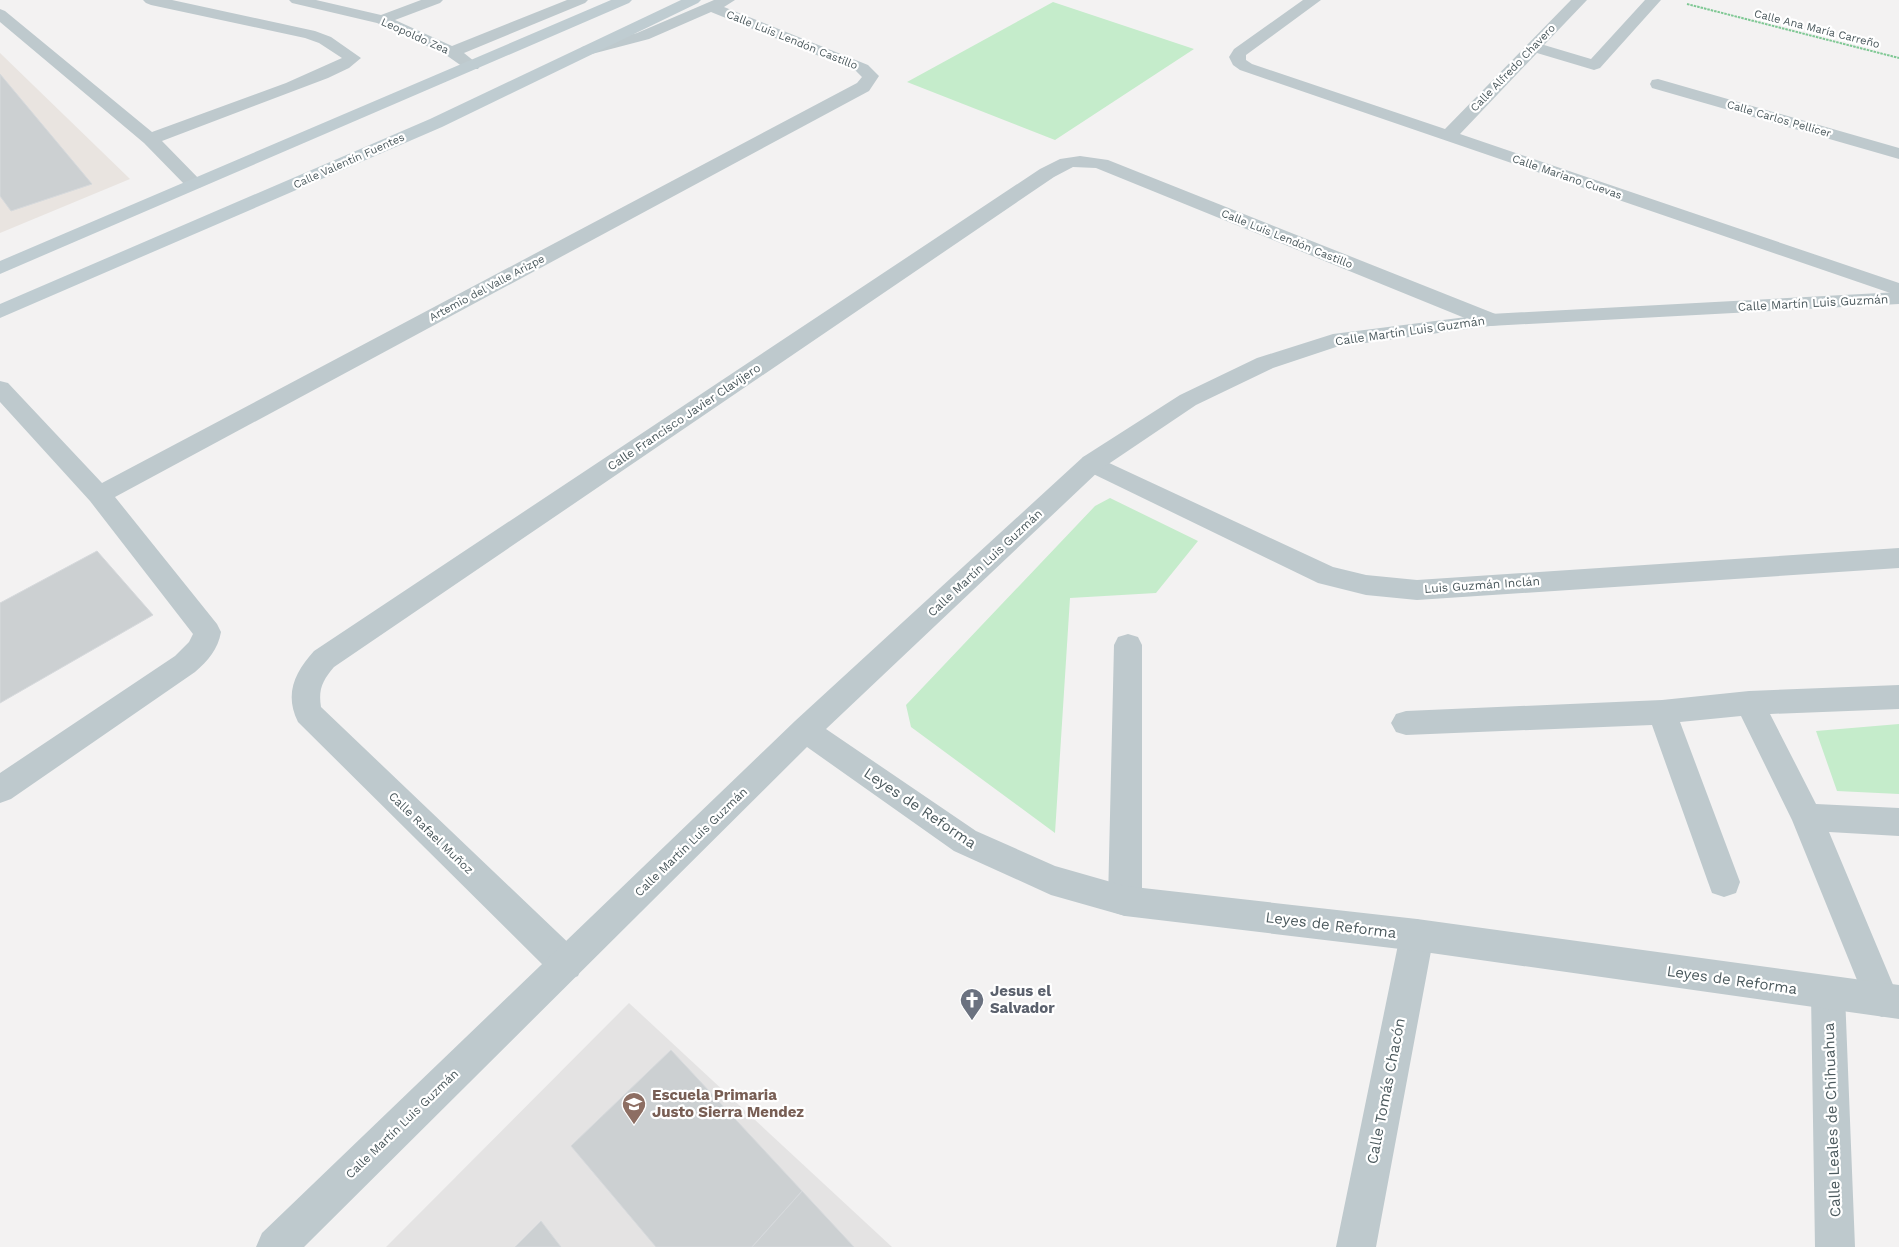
<svg xmlns="http://www.w3.org/2000/svg" width="1899" height="1247" font-family="'Work Sans',sans-serif">
<style>
.commercial{fill:#e9e4e0}
.education{fill:#e4e3e3}
.green{fill:#c5eccb}
.building{fill:#ccd0d2;stroke:#d6d9dc}
.lines{fill:none;stroke-linecap:round;stroke-linejoin:round}
.path{stroke:#7fc894;stroke-width:2;stroke-dasharray:2.5 1;stroke-linecap:butt}
.service{fill:#bec9cd;fill-rule:evenodd}
.minor{fill:#bec9cd;fill-rule:evenodd}
.tertiary{fill:#bec9cd;fill-rule:evenodd}
.secondary{fill:#bfccd1;fill-rule:evenodd}
.labels{text-anchor:middle;dominant-baseline:central;stroke-width:4.5;stroke-linejoin:round;paint-order:stroke}
.far-street-label{font-size:11px;fill:#4b595d;stroke:#fff}
.street-label{font-size:12px;fill:#4b595d;stroke:#fff}
.near-street-label{font-size:15px;fill:#4b595d;stroke:#fff}
.near-worship-label{font-size:15px;font-weight:bold;fill:#5b616d;stroke:#fff;text-anchor:start}
.near-education-label{font-size:15px;font-weight:bold;fill:#785e54;stroke:#fff;text-anchor:start}
</style>
<rect width="100%" height="100%" fill="#f3f2f2"/>
<path class="commercial" d="M0,53l130,126 -130,54z"/>
<path class="education" d="M629,1003l263,244h-506z"/>
<path class="green" d="M1053,2l141,47 -139,91 -148,-58z
M1110,498l88,43 -42,52 -86,5 -15,235 -144,-106 -5,-22 189,-199z
M1899,724v70l-62,-3 -21,-60z"/>
<path class="building" d="M0,74l92,110 -81,27 -11,-15z
M97,551l56,64 -153,88v-100z
M671,1050l131,141 -50,56h-96l-85,-101z
M802,1191l52,56h-102z
M541,1221l20,26h-46z"/>
<g class="lines">
<path class="path" d="M1687,4l212,54"/>
<path class="service" d="M143,0h29l143,31 16,6 30,21 -12,10 -21,10 -166,63 41,42 -2,4 -7,2 -7,-2 -43,-44 -144,-121v-13l5,2 147,121 134,-49 56,-25 -23,-15 -14,-5 -154,-33 -5,-2z
M1128,634l10,3 4,8v256l-5,11 -12,4 -12,-4 -5,-11 6,-256 4,-8z"/>
<path class="minor" d="M289,0h27l65,15 40,-15h22l-3,3 -45,17 57,26 115,-46h21l-3,3 -121,50 16,13 -2,3h-12l-20,-14 -69,-32 -85,-20z
M714,0h21l-11,7 144,58 11,11 -10,15 -754,406 102,127 4,8c-3,17 -13,29 -26,40l-184,127 -11,4v-30l175,-117 14,-14 4,-8 -103,-133 -90,-99v-21l8,2 94,100 755,-400 5,-6 -6,-6 -145,-59 -62,27 -61,16 -6,-2 -2,-3 2,-3 55,-14z
M1303,0h18l-75,55v5l6,4 193,65 126,-129h16l-43,45 47,14 54,-59h16l-61,68 -6,2 -57,-17 -77,81 439,149v13l-659,-226 -7,-5 -4,-8 5,-8z
M1658,79l241,69v11l-247,-71 -2,-4 2,-4z
M1080,156l28,4 390,155 3,5 -3,5 -8,1 -8,-1 -386,-157 -23,-1 -19,10 -720,490c-11,13 -16,22 -13,40l257,245 5,12 -5,12 -12,5 -12,-5 -256,-254c-14,-28 -3,-50 16,-71l726,-482 20,-10z
M1092,455l241,112 33,8 51,5 482,-32v20l-482,32 -51,-5 -48,-12 -235,-114 -3,-6 3,-6z
M1899,685v24l-129,5 46,90 83,4v28l-70,-4 70,167 -5,13 -12,5 -12,-5 -78,-192 -51,-104 -61,6 60,160 -4,11 -12,4 -12,-4 -4,-11 -56,-157 -246,10 -10,-3 -5,-9 5,-9 10,-3 256,-11 87,-9z
M1417,919l12,5 5,11 -58,312h-40l64,-312 5,-11z
M1828,977l12,5 5,12 10,253h-40l-4,-253 5,-12z"/>
<path class="tertiary" d="M1899,292v12l-409,22 -154,21 -63,21 -77,37 -95,64 -275,260 150,102 79,35 70,20 292,33 482,66v34l-482,-68 -292,-35 -74,-21 -97,-44 -147,-104 -503,500h-48l6,-14 533,-512 288,-264 97,-62 77,-37 76,-24 157,-20z"/>
<path class="secondary" d="M611,0h21l-3,3 -629,271v-13z
M681,0h20l-3,3 -256,124 -442,191v-14l430,-185z"/>
</g>
<defs>
<g id="church-pin" transform="scale(1.25)"><path d="M0 17L-7.5 6A9.5 9.5 0 1 1 7.5 6Z" fill="#6b7280" stroke="#fff"/><path d="M-1.2-6h2.4v3.5h3.3v2.4h-3.3V6h-2.4V-.1h-3.3v-2.4h3.3Z" fill="#fff"/></g>
<g id="school-pin" transform="scale(1.25)"><path d="M0 17L-7.5 6A9.5 9.5 0 1 1 7.5 6Z" fill="#8d6e63" stroke="#fff"/><path d="M0-5L7-2L0 1L-7-2ZM-4 1L0 2.5L4 1V4Q0 6-4 4Z" fill="#fff"/></g>
</defs>
<g fill-rule="evenodd">
<use href="#church-pin" x="972" y="1000"/>
<use href="#school-pin" x="634" y="1104"/>
</g>
<g class="labels">
<g class="far-street-label">
<text transform="translate(1817 29) rotate(14)">Calle Ana María Carreño</text>
<text transform="translate(415 36) rotate(24)">Leopoldo Zea</text>
<text transform="translate(792 40) rotate(22)">Calle Luis Lendón Castillo</text>
<text transform="translate(1513 68) rotate(-46)">Calle Alfredo Chavero</text>
<text transform="translate(1779 119) rotate(16)">Calle Carlos Pellicer</text>
<text transform="translate(349 161) rotate(-24)">Calle Valentín Fuentes</text>
<text transform="translate(1567 177) rotate(19)">Calle Mariano Cuevas</text>
<text transform="translate(1287 239) rotate(22)">Calle Luis Lendón Castillo</text>
<text transform="translate(487 288) rotate(-28)">Artemio del Valle Arizpe</text>
</g>
<g class="street-label">
<text transform="translate(1813 303) rotate(-3)">Calle Martín Luis Guzmán</text>
<text transform="translate(1410 331) rotate(-8)">Calle Martín Luis Guzmán</text>
<text transform="translate(684 417) rotate(-34)">Calle Francisco Javier Clavijero</text>
<text transform="translate(985 563) rotate(-43)">Calle Martín Luis Guzmán</text>
<text transform="translate(1482 585) rotate(-4)">Luis Guzmán Inclán</text>
<text transform="translate(431 833) rotate(44)">Calle Rafael Muñoz</text>
<text transform="translate(691 842) rotate(-44)">Calle Martín Luis Guzmán</text>
<text transform="translate(402 1124) rotate(-44)">Calle Martín Luis Guzmán</text>
</g>
<g class="near-street-label">
<text transform="translate(920 808) rotate(34)">Leyes de Reforma</text>
<text transform="translate(1331 925) rotate(7)">Leyes de Reforma</text>
<text transform="translate(1732 980) rotate(8)">Leyes de Reforma</text>
<text transform="translate(1386 1091) rotate(-79)">Calle Tomás Chacón</text>
<text transform="translate(1832 1120) rotate(-92)">Calle Leales de Chihuahua</text>
</g>
<g class="near-worship-label">
<text x="990" y="991">Jesus el<tspan x="990" dy="17">Salvador</tspan></text>
</g>
<g class="near-education-label">
<text x="652" y="1095">Escuela Primaria<tspan x="652" dy="17">Justo Sierra Mendez</tspan></text>
</g>
</g>
</svg>
